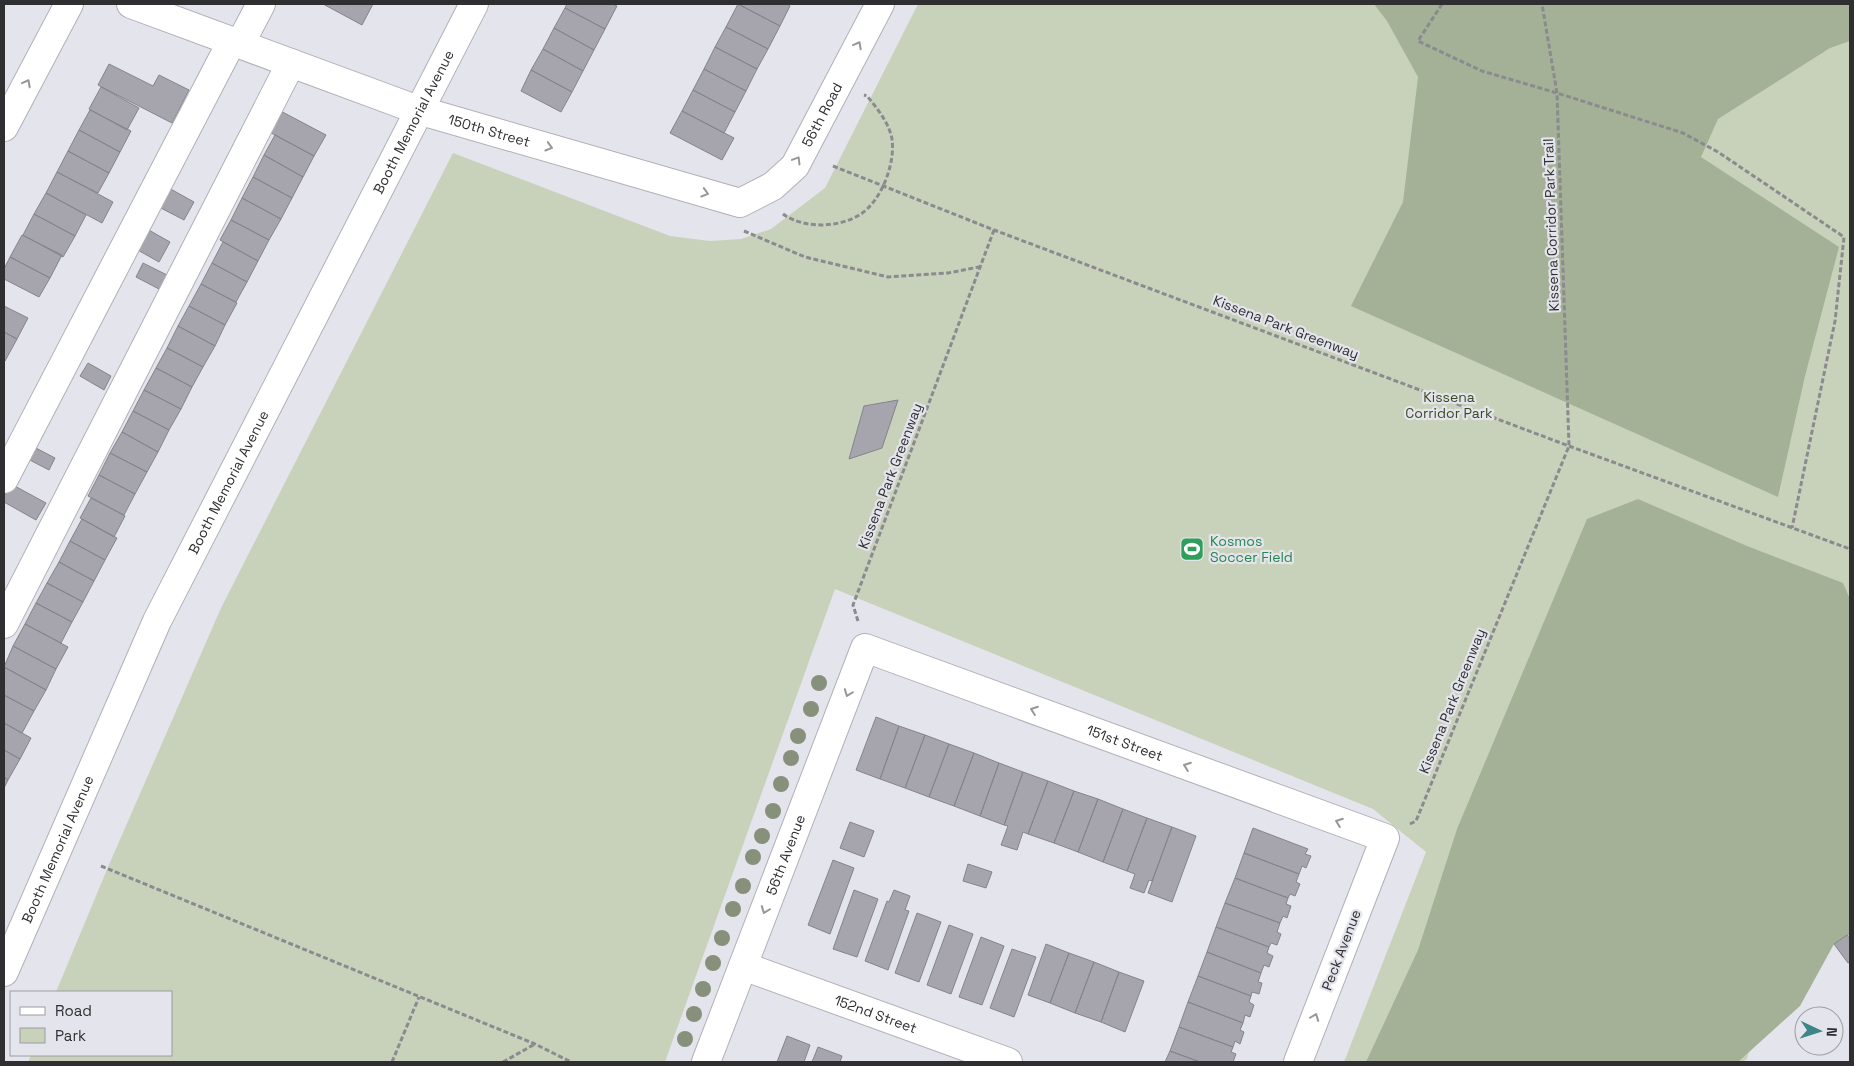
<svg xmlns="http://www.w3.org/2000/svg" width="1854" height="1066" font-family="'Space Grotesk',sans-serif">
<style>
.green{fill:#c8d2bb}
.forest{fill:#a4b196}
.building{fill:#a6a5ad;stroke:#84848b}
.lines{fill:none;stroke-linecap:round;stroke-linejoin:round}
.minor-casing{stroke:#b0b0b8;stroke-width:30}
.path{stroke:#8a8a8f;stroke-width:3;stroke-dasharray:5 2.5;stroke-linecap:butt}
.minor{stroke:#fff;stroke-width:28}
.tree{fill:#86907b}
.oneway{stroke:#979798}
.labels{text-anchor:middle;dominant-baseline:central;stroke-width:4.5;stroke-linejoin:round;paint-order:stroke}
.street-label{font-size:14px;fill:#2f2f32;stroke:#e4e4ec}
.park-label{font-size:14px;fill:#394b1f;stroke:#e4e4ec}
.leisure-label{font-size:14px;fill:#27864d;stroke:#e4e4ec;text-anchor:start}
</style>
<rect width="100%" height="100%" fill="#e4e4ec"/>
<path class="green" d="M918,4h932v658l-103,397 -5,3h-398l82,-210 -53,-43 -538,-220 -170,473h-637l3,-7h140v-63h-115l52,-125 113,-259 232,-455 217,83 40,5 31,-2 30,-10 54,-41z"/>
<path class="forest" d="M1374,4h476v37l-20,7 -112,71 -17,38 138,90 -34,129 -27,121 -427,-191 52,-104 15,-125 -31,-56z
M1638,499l109,47 96,37 7,16v337l-3,-1 -13,9 -34,62 -62,56h-372l52,-112 39,-121 130,-310z"/>
<path class="building" d="M323,4h50l-11,21z
M567,4h45l5,2 -12,23 -40,-21z
M738,4h49l3,2 -10,20z
M738,4l42,22 -12,23 -42,-22z
M565,8l40,21 -11,21 -40,-22z
M726,27l42,22 -11,20 -42,-22z
M554,28l40,22 -11,21 -40,-22z
M715,47l42,22 -11,22 -42,-22z
M543,49l40,22 -11,21 -41,-22z
M109,64l44,22 6,-11 30,15 -17,33 -74,-38z
M704,69l42,22 -11,21 -42,-22z
M531,70l41,22 -11,20 -40,-21z
M101,87l38,21 -12,22 -38,-21z
M693,90l42,22 -11,21 -42,-22z
M273,107l53,28 -12,21 -52,-28z
M90,110l41,21 -11,21 -41,-22z
M682,111l52,27 -12,22 -52,-27z
M79,130l41,22 -11,21 -41,-22z
M275,135l39,21 -11,21 -39,-22z
M68,151l41,22 -11,20 -41,-21z
M264,155l39,22 -11,21 -39,-21z
M57,172l56,30 -11,21 -56,-30z
M253,177l39,21 -11,21 -39,-21z
M167,187l27,15 -10,18 -27,-14z
M46,193l40,22 -11,21 -41,-22z
M242,198l39,21 -12,21 -38,-20z
M34,214l41,22 -12,21 -40,-22z
M231,220l38,20 -11,21 -38,-21z
M147,229l23,13 -11,20 -23,-13z
M22,235l40,20 -12,23 -40,-21z
M223,242l35,19 -11,21 -35,-19z
M10,257l40,21 -11,19 -35,-18v-10z
M143,263l24,12 -8,14 -23,-12z
M212,263l35,19 -11,20 -35,-18z
M201,284l36,19 -12,22 -36,-19z
M4,306l24,12 -11,21 -13,-7z
M189,306l36,19 -10,21 -37,-20z
M178,326l37,20 -12,21 -36,-19z
M4,332l13,7 -12,22 -1,-1z
M167,348l36,19 -11,20 -36,-19z
M88,363l23,13 -7,14 -24,-14z
M156,368l36,19 -11,22 -37,-19z
M144,390l37,19 -12,21 -36,-19z
M898,400l-16,48 -33,11 15,-53z
M133,411l36,19 -11,22 -36,-20z
M122,432l36,20 -11,20 -37,-19z
M32,446l23,12 -6,12 -23,-12z
M110,453l37,19 -12,22 -36,-19z
M99,475l36,19 -11,21 -36,-19z
M11,484l35,19 -10,17 -32,-18v-6z
M91,498l34,18 -11,21 -34,-19z
M82,519l35,19 -12,22 -35,-19z
M70,541l35,19 -11,21 -35,-19z
M59,562l35,19 -11,21 -36,-19z
M47,583l36,19 -11,20 -36,-19z
M36,603l36,19 -11,21 -36,-19z
M25,624l43,23 -12,22 -43,-23z
M13,646l43,23 -10,21 -42,-23z
M4,667l42,23 -12,21 -30,-16z
M4,695l30,16 -12,22 -18,-10z
M876,717l23,9 -19,53 -24,-9z
M4,723l27,15 -11,21 -16,-9z
M899,726l26,9 -20,53 -25,-9z
M925,735l24,9 -20,53 -24,-9z
M949,744l25,9 -20,53 -25,-9z
M4,750l16,9 -12,21 -4,-3z
M974,753l25,10 -19,53 -26,-10z
M999,763l24,9 -19,53 -24,-9z
M1023,772l25,9 -20,53 -5,-2 -6,18 -16,-5 7,-19 -4,-1z
M4,777l4,3 -4,8z
M1048,781l26,10 -20,52 -26,-9z
M1074,791l24,8 -20,53 -24,-9z
M1098,799l25,10 -20,53 -25,-10z
M1123,809l24,9 -20,53 -24,-9z
M1147,818l25,9 -20,54 -3,-1 -5,13 -14,-5 5,-14 -8,-3z
M850,822l24,9 -10,26 -24,-9z
M1172,827l24,9 -24,66 -24,-9z
M1253,828l55,21 -3,5 6,2 -5,12 -4,-2 -3,8 -55,-21z
M1244,853l55,21 -3,8 4,2 -5,12 -5,-2 -2,4 -53,-20z
M833,860l21,8 -24,66 -22,-9z
M968,864l24,8 -6,16 -23,-7z
M1235,878l53,20 -2,6 5,2 -4,12 -4,-2 -3,7 -55,-20z
M854,890l24,9 -21,58 -24,-8z
M894,890l16,6 -5,14 4,1 -21,59 -23,-9 22,-60 2,1z
M1225,903l55,20 -3,9 4,2 -4,11 -6,-2 -2,4 -53,-20z
M917,913l24,9 -22,60 -24,-9z
M949,925l24,9 -22,60 -24,-9z
M1216,927l53,20 -2,6 6,3 -4,11 -5,-2 -3,8 -54,-21z
M1847,935l3,4v23l-2,1 -14,-19z
M981,937l23,9 -22,59 -23,-8z
M1046,944l23,9 -19,50 -22,-8z
M1012,949l24,8 -22,60 -24,-9z
M1207,952l54,21 -3,9 4,1 -3,11 -7,-2 -1,4 -53,-20z
M1069,953l25,9 -19,51 -25,-10z
M1094,962l25,10 -18,50 -26,-9z
M1119,972l25,9 -19,51 -24,-10z
M1198,976l53,20 -2,6 5,3 -4,12 -5,-2 -2,8 -55,-21z
M1188,1002l55,21 -3,7 4,2 -4,12 -5,-3 -2,6 -54,-20z
M1179,1027l54,20 -2,5 5,2 -3,8h-33l-30,-11z
M787,1036l23,9 -6,17h-27z
M818,1047l24,9 -2,6h-28z
M1170,1051l30,11h-35z"/>
<g class="lines">
<g class="minor-casing">
<g id="minor">
<path id="s1" d="M131,4l287,106 322,93 33,-17 22,-20 85,-162"/>
<path d="M240,44l21,-40"/>
<path d="M4,127l65,-123"/>
<path d="M4,479l228,-438"/>
<path d="M4,624l287,-561"/>
<path id="s2" d="M743,966l265,96"/>
<path id="s3" d="M4,972l153,-351 317,-617"/>
<path id="s4" d="M706,1062l159,-414 520,190 -87,224"/>
</g>
</g>
<path class="path" d="M1442,4l-24,37 64,30 75,22 126,40 35,19 126,85 -9,84 -43,207
M833,166l161,64 575,216 281,103
M783,214c23,17 68,14 87,-8 15,-16 25,-46 22,-67 -3,-16 -15,-31 -25,-43l-3,-1
M744,231l61,26 83,20 60,-4 31,-6
M858,621l-5,-16 141,-375
M1410,824l6,-3 153,-375 -12,-353 -15,-89
M101,866l434,178 36,18
M392,1062l27,-65
M503,1062l32,-18"/>
<use href="#minor" class="minor"/>
</g>
<g class="tree">
<circle cx="819" cy="683" r="8"/>
<circle cx="811" cy="709" r="8"/>
<circle cx="798" cy="736" r="8"/>
<circle cx="791" cy="758" r="8"/>
<circle cx="781" cy="784" r="8"/>
<circle cx="773" cy="811" r="8"/>
<circle cx="762" cy="836" r="8"/>
<circle cx="753" cy="857" r="8"/>
<circle cx="743" cy="886" r="8"/>
<circle cx="733" cy="909" r="8"/>
<circle cx="722" cy="938" r="8"/>
<circle cx="713" cy="963" r="8"/>
<circle cx="703" cy="989" r="8"/>
<circle cx="694" cy="1014" r="8"/>
<circle cx="685" cy="1039" r="8"/>
</g>
<defs><path id="oneway-chevron" d="M-2-3.5L2.5 0L-2 3.5" fill="none" stroke-width="1.6" stroke-linecap="round" stroke-linejoin="round" transform="scale(1.25)"/></defs>
<g class="oneway">
<use href="#oneway-chevron" transform="translate(858 45) rotate(-62)"/>
<use href="#oneway-chevron" transform="translate(27 83) rotate(-62)"/>
<use href="#oneway-chevron" transform="translate(549 147) rotate(16)"/>
<use href="#oneway-chevron" transform="translate(797 160) rotate(-59)"/>
<use href="#oneway-chevron" transform="translate(705 193) rotate(16)"/>
<use href="#oneway-chevron" transform="translate(848 693) rotate(111)"/>
<use href="#oneway-chevron" transform="translate(1034 710) rotate(-160)"/>
<use href="#oneway-chevron" transform="translate(1187 766) rotate(-160)"/>
<use href="#oneway-chevron" transform="translate(1339 822) rotate(-160)"/>
<use href="#oneway-chevron" transform="translate(765 910) rotate(111)"/>
<use href="#oneway-chevron" transform="translate(1315 1017) rotate(-69)"/>
</g>
<defs>
<g id="stadium-square" transform="scale(1.25)"><rect x="-9" y="-9" width="18" height="18" rx="4" fill="#2e9e5b" stroke="#e4e4ec"/><path d="M0-5a6.5 5 0 1 0 0 10a6.5 5 0 1 0 0-10ZM-3.5-1.8h7v3.6h-7Z" fill="#fff"/></g>
</defs>
<g fill-rule="evenodd">
<use href="#stadium-square" x="1192" y="549"/>
</g>
<g class="labels">
<g class="street-label">
<text stroke="none"><textPath href="#s1" startOffset="766">56th Road</textPath></text>
<text stroke="none"><textPath href="#s3" startOffset="944">Booth Memorial Avenue</textPath></text>
<text stroke="none"><textPath href="#s1" startOffset="380">150th Street</textPath></text>
<text transform="translate(1551 225) rotate(-92)">Kissena Corridor Park Trail</text>
<text transform="translate(1286 327) rotate(21)">Kissena Park Greenway</text>
<text transform="translate(890 476) rotate(-69)">Kissena Park Greenway</text>
<text stroke="none"><textPath href="#s3" startOffset="539">Booth Memorial Avenue</textPath></text>
<text transform="translate(1452 701) rotate(-68)">Kissena Park Greenway</text>
<text stroke="none"><textPath href="#s4" startOffset="720">151st Street</textPath></text>
<text stroke="none"><textPath href="#s3" startOffset="134">Booth Memorial Avenue</textPath></text>
<text stroke="none"><textPath href="#s4" startOffset="222">56th Avenue</textPath></text>
<text transform="translate(1341 950) rotate(-69)">Peck Avenue</text>
<text stroke="none"><textPath href="#s2" startOffset="141">152nd Street</textPath></text>
</g>
<g class="park-label">
<text x="1449" y="397">Kissena<tspan x="1449" dy="16">Corridor Park</tspan></text>
</g>
<g class="leisure-label">
<text x="1210" y="541">Kosmos<tspan x="1210" dy="16">Soccer Field</tspan></text>
</g>
</g>
<rect width="1854" height="1066" fill="none" stroke="#2f2f32" stroke-width="10"/>
<rect x="10" y="991" width="162" height="65" fill="#e4e4ec" stroke="#9c9ca2"/>
<rect x="20" y="1007" width="25" height="8" fill="#ffffff" stroke="#9c9ca2"/>
<text x="55" y="1016" font-size="15" fill="#2f2f32">Road</text>
<rect x="20" y="1028" width="25" height="15" fill="#c8d2bb" stroke="#9c9ca2"/>
<text x="55" y="1041" font-size="15" fill="#2f2f32">Park</text>
<g transform="translate(1819 1031) rotate(94)"><circle r="24" fill="#e4e4ec" stroke="#9c9ca2"/>
<path d="M0-4L9 19L0 12L-9 19Z" fill="#3d8688"/>
<text y="-8" font-size="14" font-weight="bold" text-anchor="middle" fill="#2f2f32">N</text>
</g>
</svg>
